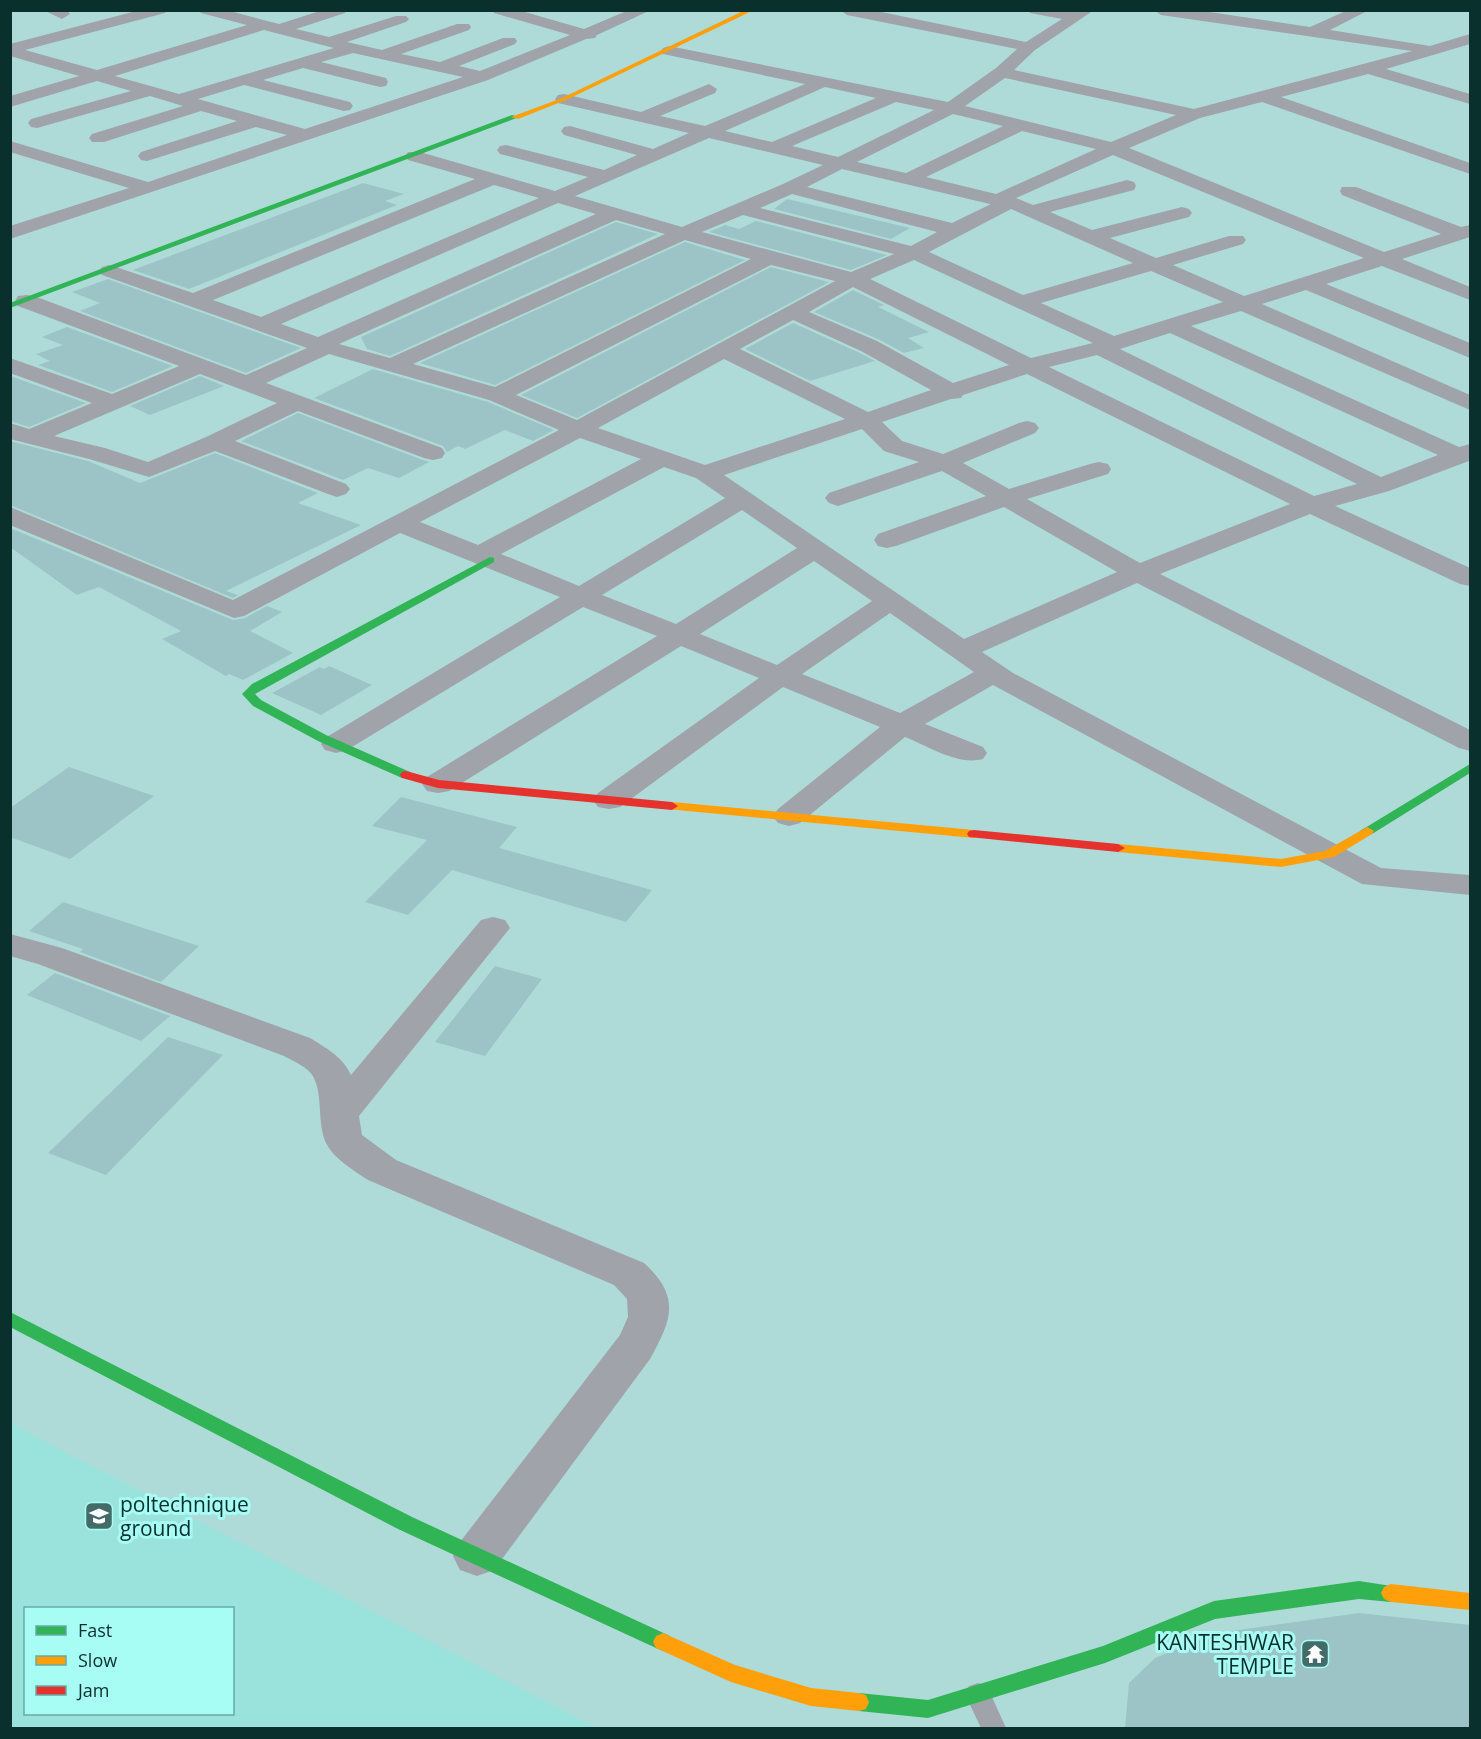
<svg xmlns="http://www.w3.org/2000/svg" width="1481" height="1739" font-family="'Open Sans',sans-serif">
<style>
.built{fill:#99e3dc;fill-rule:evenodd}
.building{fill:#9cc4c6}
.lines{fill:none;stroke-linecap:round;stroke-linejoin:round}
.lane{fill:#a0a3a9;fill-rule:evenodd}
.street{fill:#a0a3a9;fill-rule:evenodd}
.fast{fill:#30b455;fill-rule:evenodd}
.slow{fill:#ff9f0a;fill-rule:evenodd}
.jam{fill:#e5322d;fill-rule:evenodd}
.labels{text-anchor:middle;dominant-baseline:central;stroke-width:6;stroke-linejoin:round;paint-order:stroke}
.near-poi-label{font-size:21px;fill:#0a302d;stroke:#a7fcf4;text-anchor:start}
</style>
<rect width="100%" height="100%" fill="#aedbd8"/>
<path class="built" d="M10,1424h1l586,304h-586zM26,1608h206v106h-206z"/>
<path class="building" d="M363,183l41,11 -19,7 12,4 -15,6 -193,78 -56,-19z
M787,199l123,29 -19,11 -117,-30z
M756,221l131,34 -36,15 -142,-38 16,-7 14,4z
M616,222l42,12 -268,122 -23,-7 -6,-12z
M685,242l60,18 -250,125 -75,-22z
M771,267l58,15 -252,136 -56,-23z
M108,279l193,69 -55,25 -166,-62 20,-8 -28,-11z
M853,290l31,15 -6,2 51,25 -21,6 16,10 -20,5 -26,-14 -64,-27z
M793,323l67,30 15,8 -65,20 -65,-32z
M67,327l106,39 -61,26 -74,-27 12,-4 -14,-7 27,-9 -21,-8z
M373,369l115,33 66,28 -21,11 -28,-11 -40,19 -7,-3 -11,6 -4,-6 -129,-48z
M10,376l76,27 -57,24 -19,-6z
M200,376l24,10 -74,29 -20,-9z
M298,413l125,47 6,2 -30,16 -31,-10 -25,12 -102,-39z
M10,441l78,20 52,22 75,-30 103,40 -20,10 63,22 -135,66 12,4 -5,3 -223,-93z
M10,528l223,92 12,-2 22,-12 15,6 -32,19 43,22 -50,27 -14,-6 -3,2 -64,-37 19,-8 -82,-44 -22,8 -67,-48z
M329,666l43,19 -51,30 -49,-22 48,-26 4,2z
M69,767l85,29 -84,63 -60,-22v-29z
M401,797l116,30 -18,21 153,42 -26,32 -174,-52 -44,45 -43,-13 62,-62 -55,-14z
M63,902l136,44 -38,36 -81,-30 3,-3 -54,-18z
M495,966l47,13 -57,77 -50,-14z
M55,973l115,43 -29,25 -114,-46z
M168,1037l55,18 -117,120 -58,-22z
M1359,1613l111,12v103h-345l4,-45 26,-25 63,-25z"/>
<g class="lines">
<path class="lane" d="M978,1683l9,3 19,42h-25l-16,-34 4,-8z"/>
<path class="street" d="M43,10h24l3,4 -8,5z
M140,10h27l-2,3 -140,37 72,20 150,-45 -46,-12 -2,-3h27l53,14 44,-14h24l-2,3 -49,16 33,8 67,-21h10l3,3 -3,3 -59,20 35,8 75,-26h12l2,3 -2,3 -68,24 39,8 63,-24h12l2,3 -2,3 -56,22 21,5 90,-36 -76,-22 -2,-3h26l66,19 45,-19h22l-54,25 -2,3 -9,1 -98,41 -478,159v-13l119,-38 -119,-36v-11l138,41 139,-47 -31,-8 -109,34 -6,-1 -3,-4 3,-4 96,-31 -36,-10 -97,31h-12l-3,-4 3,-4 91,-28 -33,-10 -113,32 -6,-1 -3,-4 3,-4 100,-28 -34,-10 -87,26v-11l69,-20 -69,-20v-12zM264,30l70,18 -155,46 -64,-18zM353,53l110,24 -158,52 -107,-30 46,-14 100,26 6,-1 3,-4 -3,-4 -87,-22 40,-12 77,19 6,-1 2,-4 -2,-4 -65,-16z
M840,10h32l154,32 36,-23 -32,-6 -2,-3h66l-59,40 -21,20 180,39 218,-58 -251,-36 -7,-5h42l114,17 38,-17h21l-39,20 100,16 40,-12v10l-84,25 84,25v10l-102,-30 -87,23 189,66v11l-208,-72 -62,16 -71,30 255,104 57,-18 -99,-39 -2,-4 2,-4h14l105,40 9,-2v12l-68,22 68,28v13l-88,-34 -56,18 144,59v15l-164,-68 -44,14 208,91v15l-229,-99 -50,15 268,121 11,-3 -1,17 -80,30 -54,15 135,62v18l-10,-2 -150,-70 -150,60 310,156v21l-11,-3 -322,-165 -155,69 31,21 368,195 89,7v20l-108,-11 -369,-199 -68,39 58,23 4,6 -4,6c-25,7 -55,-13 -78,-22l-105,86 -11,3 -11,-3 -5,-7 5,-7 102,-82 -97,-40 -163,120 -11,2 -11,-2 -5,-7 5,-7 161,-115 -78,-32 -232,145 -11,2 -11,-2 -5,-7 5,-7 230,-141 -74,-29 -236,143 -11,3 -11,-3 -4,-6 4,-6 235,-141 -160,-64 -156,83 -10,2 -224,-93v-18l223,93 326,-170 -70,-30 -160,-46 -63,29 176,65 3,5 -3,5 -9,2 -9,-2 -126,-47 -63,30 111,43 4,5 -4,5 -9,3 -9,-3 -113,-43 -66,26 -60,-18 -79,-20v-16l19,6 63,-26 -82,-30v-15l102,36 67,-28 -161,-60 -3,-5 3,-5 8,-1 8,1 212,79 61,-27 -205,-73 -3,-4 3,-4 7,-2 7,2 77,26 282,-114 -67,-19 -3,-4 3,-4h12l135,39 33,-14 -88,-23 -3,-4 3,-4 6,-1 98,25 33,-15 -73,-20 -3,-4 3,-4 6,-1 83,23 36,-16 -131,-30 -3,-4 3,-4 6,-1 77,18 68,-28 8,5 -2,4 -55,23 45,10 100,-42 -142,-30 -2,-3 2,-3 6,-2 279,56 48,-34 21,-19 -170,-34zM1005,78l171,37 -65,27 -146,-36zM825,87l51,11 -104,44 -47,-11zM896,102l38,8 -96,47 -46,-11zM953,114l50,12 -97,47 -49,-11zM1022,131l74,18 -100,45 -70,-17zM709,138l114,27 -40,19 -101,43 -107,-31zM1113,155l251,103 -120,38 -71,-31 70,-21 3,-4 -3,-4h-14l-73,22 -46,-20 79,-21 3,-4 -3,-4 -7,-2 -90,23 -42,-18 84,-22 2,-4 -2,-4 -7,-2 -94,25 -17,-7zM842,169l148,35h1l-39,19 -145,-36zM494,185l45,13 -278,119 -48,-17zM792,194l145,38 -26,14 -151,-38zM558,203l38,11 -278,123 -37,-13zM1011,209l122,54 -110,32 -94,-43zM743,215l151,39 -43,18 -149,-40zM616,220l49,14 -275,124 -51,-14zM685,240l66,19 -256,128 -82,-23zM914,260l179,83 -62,15 -161,-79zM771,265l64,16 -258,139 -61,-25zM1151,271l72,31 -109,34 -73,-33zM853,287l156,78 -56,18 -76,-42 -68,-29zM793,320l68,31 70,39 -63,22 -128,-63zM1170,333l268,122 -57,22 -261,-128zM1097,355l260,129 -43,12 -265,-129zM724,359l121,60 -140,46 -107,-37zM200,374l77,29 -71,34 -58,25 -43,-14 -51,-12zM1027,374l263,130 -150,59 -113,-64 81,-25 3,-5 -3,-5 -9,-2 -9,2 -81,25 -46,-26 72,-30 4,-5 -4,-5 -8,-2 -8,2 -76,31 -41,-13 -20,-19 69,-23 10,-1 2,-3zM862,429l22,22 35,11 -90,31 -4,5 4,5 9,3 9,-3 95,-32 44,25 -108,38 -4,6 4,6 9,2 9,-2 108,-39 113,65 -153,67 -240,-164zM580,438l61,21 -163,86 -58,-23zM664,467l32,11 29,20 -146,88 -78,-32zM742,510l55,38 -121,76 -74,-29zM814,561l58,40 -95,64 -77,-31zM890,613l84,59 -74,41 -98,-39z
M493,917l12,3 5,8 -151,188 3,19 34,25 248,103c37,34 28,56 6,96l-156,211 -17,6 -17,-6 -7,-14 7,-14 160,-207 8,-18 -1,-18 -13,-14 -246,-105c-15,-10 -34,-21 -42,-37 -9,-20 -3,-46 -12,-65 -4,-10 -21,-17 -30,-22l-246,-92 -28,-8v-22l52,14 248,90c16,10 33,19 41,37l130,-155z"/>
<path class="fast" d="M512,115l7,2 -509,191v-5z
M490,557l4,1v4l-239,132 6,6 65,35 84,37 2,3 -2,3h-8l-84,-37 -65,-35 -11,-12 10,-10z
M1470,764v9l-98,61 -5,1 -7,-4z
M10,1312l402,205 258,119 3,6 -3,6 -7,3 -7,-3 -258,-119 -388,-202z
M1359,1581l39,6 3,6 -3,6 -7,3 -32,-3 -144,20 -110,44 -177,55 -69,-7 -7,-2 -3,-7 3,-7 7,-2 69,7 175,-54 111,-45z"/>
<path class="slow" d="M745,10h9l-188,90 -48,19 -7,-2 51,-19z
M672,802l302,28 7,4 -7,4 -307,-29 -1,-3z
M1367,827l7,4 -2,3 -38,23 -53,10 -163,-15 -7,-4 7,-4 163,15 44,-8z
M1391,1584l79,9v17l-79,-8 -7,-3 -3,-6 3,-6z
M663,1633l72,32 76,23 48,5 7,2 3,7 -3,7 -7,2 -48,-5 -80,-24 -75,-34 -3,-6 3,-6z"/>
<path class="jam" d="M406,771l33,9 233,22 6,4 -6,4 -234,-22 -36,-10 -2,-3 2,-3z
M974,830l144,14 7,4 -7,4 -149,-15 -2,-3 2,-3z"/>
</g>
<defs>
<g id="university-square" transform="scale(1.5)"><rect x="-9" y="-9" width="18" height="18" rx="4" fill="#436c69" stroke="#a7fcf4"/><path d="M0-5L7-2L0 1L-7-2ZM-4 1L0 2.5L4 1V4Q0 6-4 4Z" fill="#fff"/></g>
<g id="temple-square" transform="scale(1.5)"><rect x="-9" y="-9" width="18" height="18" rx="4" fill="#436c69" stroke="#a7fcf4"/><path d="M0-6L5-2H3V0L6.5 2.5H4V6H1.5V3h-3V6H-4V2.5H-6.5L-3 0V-2H-5Z" fill="#fff"/></g>
</defs>
<g fill-rule="evenodd">
<use href="#university-square" x="99" y="1516"/>
<use href="#temple-square" x="1315" y="1654"/>
</g>
<g class="labels">
<g class="near-poi-label">
<text x="120" y="1504">poltechnique<tspan x="120" dy="24">ground</tspan></text>
<text x="1294" y="1642" text-anchor="end">KANTESHWAR<tspan x="1294" dy="24">TEMPLE</tspan></text>
</g>
</g>
<rect width="1481" height="1739" fill="none" stroke="#0a302d" stroke-width="24"/>
<rect x="24" y="1607" width="210" height="108" fill="#a7fcf4" stroke="#68aaa4" stroke-width="1.5"/>
<rect x="36" y="1626" width="30" height="9" fill="#30b455" stroke="#68aaa4" stroke-width="1.5"/>
<text x="78" y="1637" font-size="18" fill="#0a302d">Fast</text>
<rect x="36" y="1656" width="30" height="9" fill="#ff9f0a" stroke="#68aaa4" stroke-width="1.5"/>
<text x="78" y="1667" font-size="18" fill="#0a302d">Slow</text>
<rect x="36" y="1686" width="30" height="9" fill="#e5322d" stroke="#68aaa4" stroke-width="1.5"/>
<text x="78" y="1697" font-size="18" fill="#0a302d">Jam</text>
</svg>
